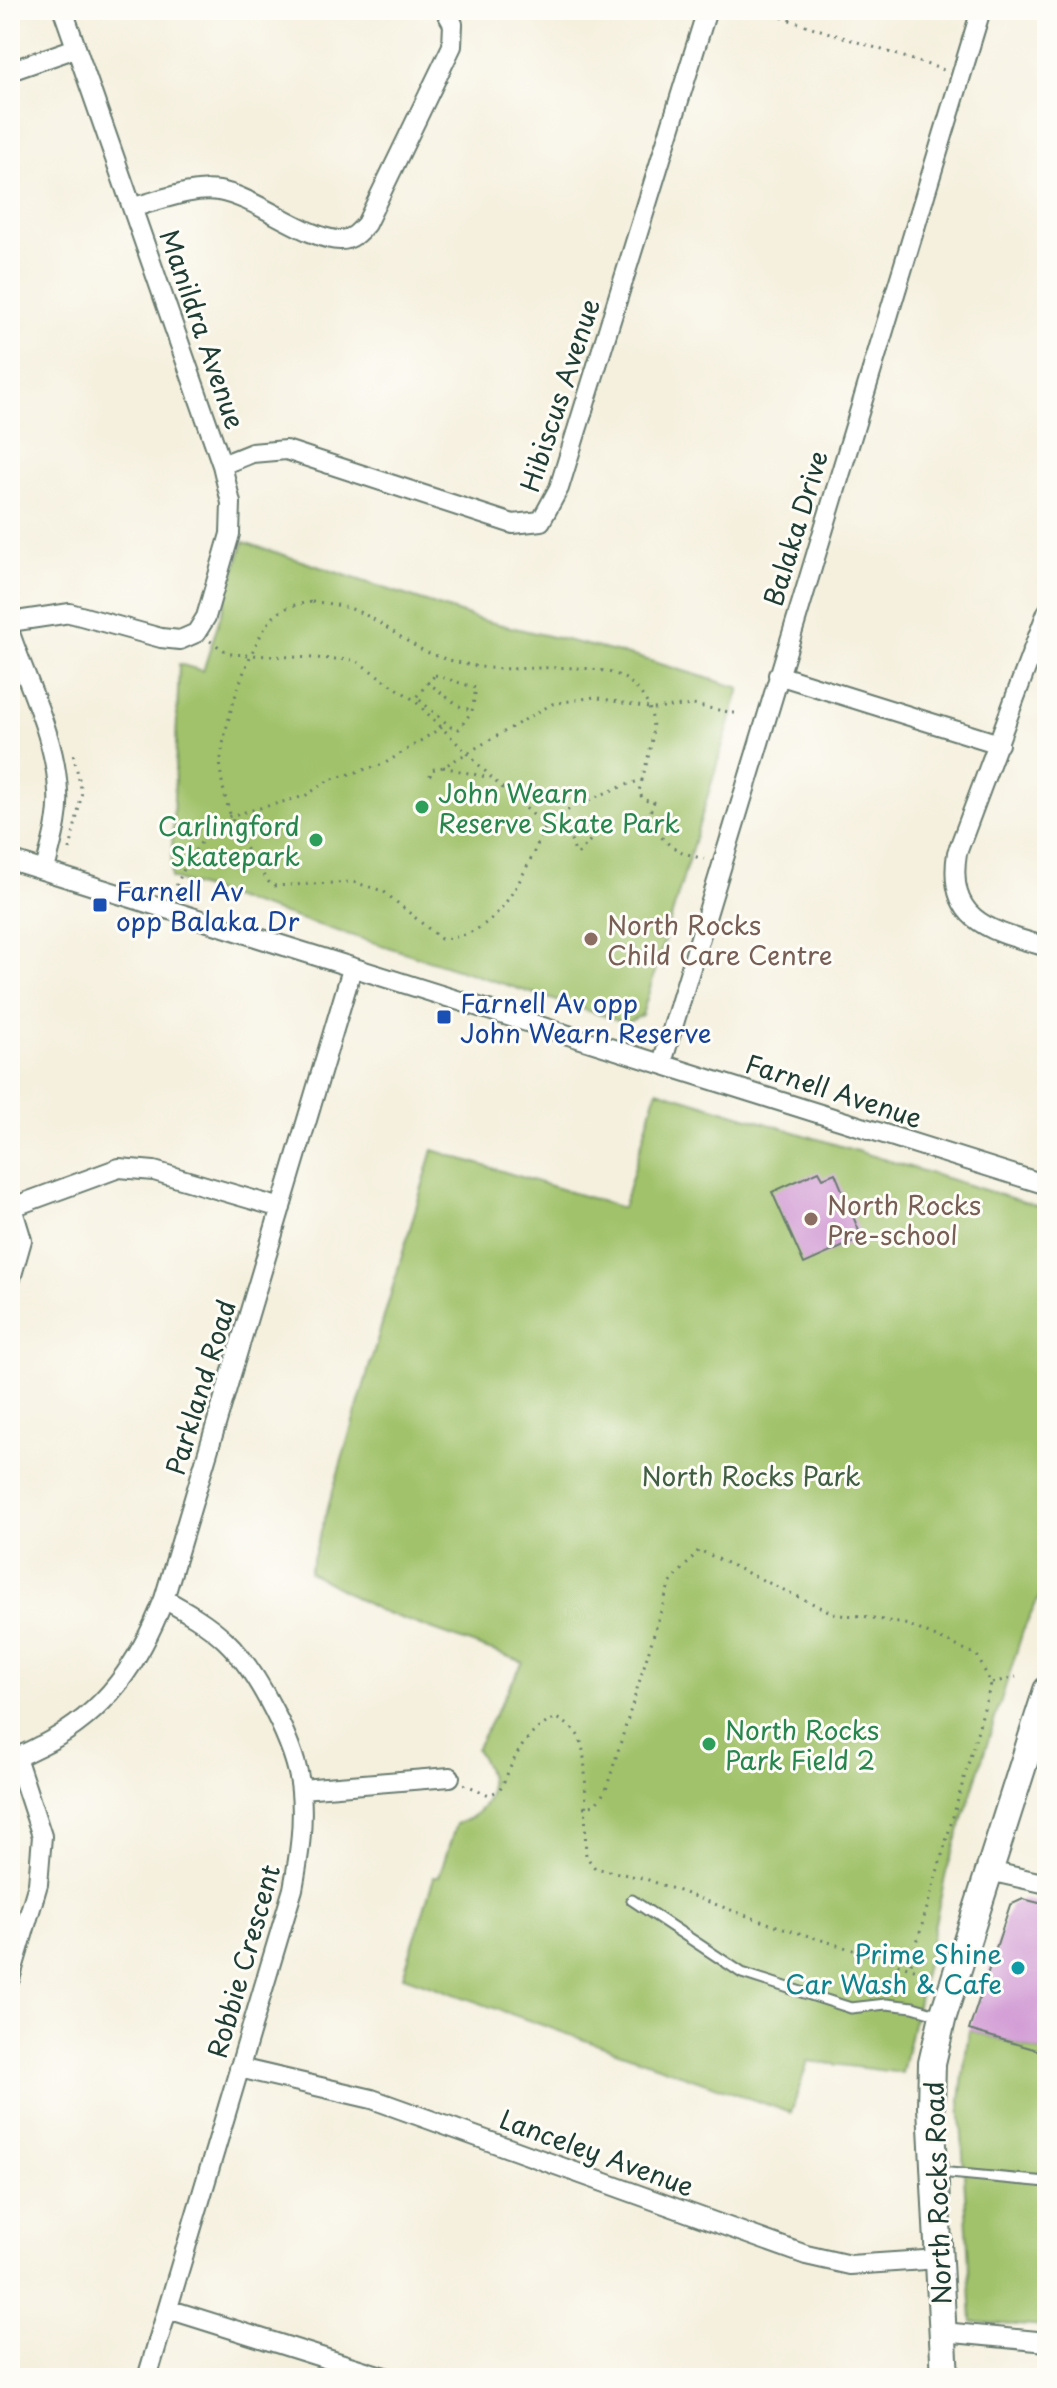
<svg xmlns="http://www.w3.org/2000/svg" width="1057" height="2388" font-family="'Playpen Sans',sans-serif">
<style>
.green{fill:#a1c26a;stroke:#60804f;stroke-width:2}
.building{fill:#d19ad4}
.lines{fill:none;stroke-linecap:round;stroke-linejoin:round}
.lane-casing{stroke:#6a7c70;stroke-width:13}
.street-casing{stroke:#6a7c70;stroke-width:22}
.secondary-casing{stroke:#6a7c70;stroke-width:30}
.path{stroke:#6a7c70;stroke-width:3;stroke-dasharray:2 6;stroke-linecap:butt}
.lane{stroke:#fff;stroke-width:9}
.street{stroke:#fff;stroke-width:18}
.secondary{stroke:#fff;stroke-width:26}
.leisure-dot{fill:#2e9e5b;stroke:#fdfcf7;stroke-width:3}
.transit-dot{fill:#1a4fb4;stroke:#fdfcf7;stroke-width:3}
.education-dot{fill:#8d6e63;stroke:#fdfcf7;stroke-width:3}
.culture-dot{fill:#0f9aa8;stroke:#fdfcf7;stroke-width:3}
.labels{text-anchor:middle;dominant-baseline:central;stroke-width:6;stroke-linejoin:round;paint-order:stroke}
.street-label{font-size:26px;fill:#1f3d34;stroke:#fdfcf7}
.leisure-label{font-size:26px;fill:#27864d;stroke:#fdfcf7;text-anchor:start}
.transit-label{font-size:26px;fill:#164399;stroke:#fdfcf7;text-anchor:start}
.education-label{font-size:26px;fill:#785e54;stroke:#fdfcf7;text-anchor:start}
.park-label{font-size:26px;fill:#405e42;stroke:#fdfcf7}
.culture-label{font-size:26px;fill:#0d838f;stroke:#fdfcf7;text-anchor:end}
</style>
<rect width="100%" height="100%" fill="#fdfcf7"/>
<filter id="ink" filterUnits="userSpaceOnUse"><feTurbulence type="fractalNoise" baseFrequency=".0125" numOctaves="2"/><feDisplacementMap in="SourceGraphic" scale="16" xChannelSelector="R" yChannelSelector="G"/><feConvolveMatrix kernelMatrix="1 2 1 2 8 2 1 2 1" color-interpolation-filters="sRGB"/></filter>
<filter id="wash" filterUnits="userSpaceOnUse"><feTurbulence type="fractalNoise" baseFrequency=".006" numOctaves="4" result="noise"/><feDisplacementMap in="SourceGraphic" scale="32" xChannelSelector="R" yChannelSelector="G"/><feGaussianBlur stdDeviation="1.8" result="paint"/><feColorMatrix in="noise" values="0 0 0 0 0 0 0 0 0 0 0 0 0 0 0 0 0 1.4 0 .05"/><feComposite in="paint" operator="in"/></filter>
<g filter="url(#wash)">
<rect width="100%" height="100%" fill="#f5f0de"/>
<path class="green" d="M244,542l237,78 156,37 103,31 -98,327 -16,8 -455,-145 8,-214 24,7z
M657,1090l390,119v371l-24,51 -77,242 -44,200 -94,-12 -17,52 -388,-137 31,-99h5l17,-53c40,-14 41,-44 20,-75l47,-87 -145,-52 -69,-38 124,-422 190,58z
M969,2030l78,23v274l-75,-5 -12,-223z"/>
<g id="blocks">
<path class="building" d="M819,1171l4,7 12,-5 27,65 -58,26 -32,-72z
M1023,1899l24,6v148l-78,-23 41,-125z"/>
</g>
</g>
<g filter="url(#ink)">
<use href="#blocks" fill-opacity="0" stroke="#6a7c70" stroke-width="2"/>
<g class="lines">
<g class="lane-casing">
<path id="lane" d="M632,1900l110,73 109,35 35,-4 27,3 27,8
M939,2172l108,10"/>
</g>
<g class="street-casing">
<path id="street" d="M10,71l66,-23
M134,207c27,-7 58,-20 85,-16 37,6 90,50 122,49 11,0 18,-8 25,-16l86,-178 1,-22 -8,-14
M222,465l30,-12 34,-3 227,74 28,-3 18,-33 148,-478
M1047,612l-90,241c-11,70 35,78 90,94
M10,622l60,-9 91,25 19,2 16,-7 10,-16 24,-83 1,-31 -9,-38 -159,-455
M10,633c17,50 46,105 48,159 2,27 -7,52 -13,78
M778,675l221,69
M10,860l1037,325
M662,1063l319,-1053
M10,1208l109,-40 35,3 127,37
M10,1282l12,-42 -10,-33
M10,1759c12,-3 23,-10 34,-15 62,-31 96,-83 120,-145l188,-630
M301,1789l149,-12
M989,1871l58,13
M10,1979l28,-95 4,-48 -26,-79
M239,2068l133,31 434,156 44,10 89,-6
M168,2309l220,69
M943,2332l104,10
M147,2378l146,-489c6,-32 11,-64 8,-97 -3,-44 -44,-122 -76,-152 -18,-17 -39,-29 -61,-41"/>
</g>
<g class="secondary-casing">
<path id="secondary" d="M945,2378l-14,-271 1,-44 11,-47 104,-326"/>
</g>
<path class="path" d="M759,10l185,60
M10,565l10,38
M312,602c52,3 64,21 105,45 16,10 46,17 64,20 39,7 122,-11 151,17 32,30 20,57 10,96 -19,5 -83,30 -94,44 -6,7 -10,20 -14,28 -20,42 -42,85 -93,87l-58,-48 -30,-9 -81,4c-28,-33 -45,-68 -51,-111 -5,-32 30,-141 56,-161 11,-9 22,-10 35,-12z
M210,641l20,13 125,6 59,40 83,83 41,36 32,19 5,14 3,2 15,-17
M435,675l41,13 -4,23 -13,18 -8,-2 -35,-30z
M427,682l32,24 11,4
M443,767l47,11
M430,776l1,-6 12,-3 109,-63 42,-7 59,12 40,-4 46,9
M642,780l-3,11 4,9 11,2 -5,13c12,29 25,36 55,44
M70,850l12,-58 -9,-39
M173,893l15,-33 20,-27 22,-17 75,-20 24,-16 55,-16 63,-40
M992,1683l24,-6
M464,1784l25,11 11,-5c14,-30 23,-59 57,-72 9,5 18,11 23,21 9,23 4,88 6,117l9,12 51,11 115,42 169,53
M583,1807l12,-2 11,-15 63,-205 30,-35 138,65 26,1 46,9 68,30 14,29 -81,283"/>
<use href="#lane" class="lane"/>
<use href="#street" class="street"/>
<use href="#secondary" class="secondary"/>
</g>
</g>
<g class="leisure-dot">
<circle cx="422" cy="807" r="8"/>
<circle cx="316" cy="840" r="8"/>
<circle cx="709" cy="1744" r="8"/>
</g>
<g class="transit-dot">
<rect x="92" y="897" width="16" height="16" rx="4"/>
<rect x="436" y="1009" width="16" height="16" rx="4"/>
</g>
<g class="education-dot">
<circle cx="591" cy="939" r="8"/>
<circle cx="811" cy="1219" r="8"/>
</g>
<circle class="culture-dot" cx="1018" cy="1968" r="8"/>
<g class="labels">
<g class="street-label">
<text transform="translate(203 329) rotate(71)">Manildra Avenue</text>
<text transform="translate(559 395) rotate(-72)">Hibiscus Avenue</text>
<text transform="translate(795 528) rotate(-73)">Balaka Drive</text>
<text transform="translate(834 1090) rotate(18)">Farnell Avenue</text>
<text transform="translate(200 1387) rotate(-73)">Parkland Road</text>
<text transform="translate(243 1961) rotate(-74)">Robbie Crescent</text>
<text transform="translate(597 2152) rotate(20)">Lanceley Avenue</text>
<text transform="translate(937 2193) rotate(-92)">North Rocks Road</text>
</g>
<g class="leisure-label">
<text x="438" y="792">John Wearn<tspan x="438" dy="30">Reserve Skate Park</tspan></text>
<text x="300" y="825" text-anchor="end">Carlingford<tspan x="300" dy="30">Skatepark</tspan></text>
<text x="725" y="1729">North Rocks<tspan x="725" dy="30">Park Field 2</tspan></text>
</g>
<g class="transit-label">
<text x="116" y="890">Farnell Av<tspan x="116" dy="30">opp Balaka Dr</tspan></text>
<text x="460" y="1002">Farnell Av opp<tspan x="460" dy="30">John Wearn Reserve</tspan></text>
</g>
<g class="education-label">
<text x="607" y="924">North Rocks<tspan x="607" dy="30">Child Care Centre</tspan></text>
<text x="827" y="1204">North Rocks<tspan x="827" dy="30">Pre-school</tspan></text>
</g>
<g class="park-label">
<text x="751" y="1475">North Rocks Park</text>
</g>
<g class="culture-label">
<text x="1002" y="1953">Prime Shine<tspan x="1002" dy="30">Car Wash &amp; Cafe</tspan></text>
</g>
</g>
<rect width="1057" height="2388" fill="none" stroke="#fdfcf7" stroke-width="40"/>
</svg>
